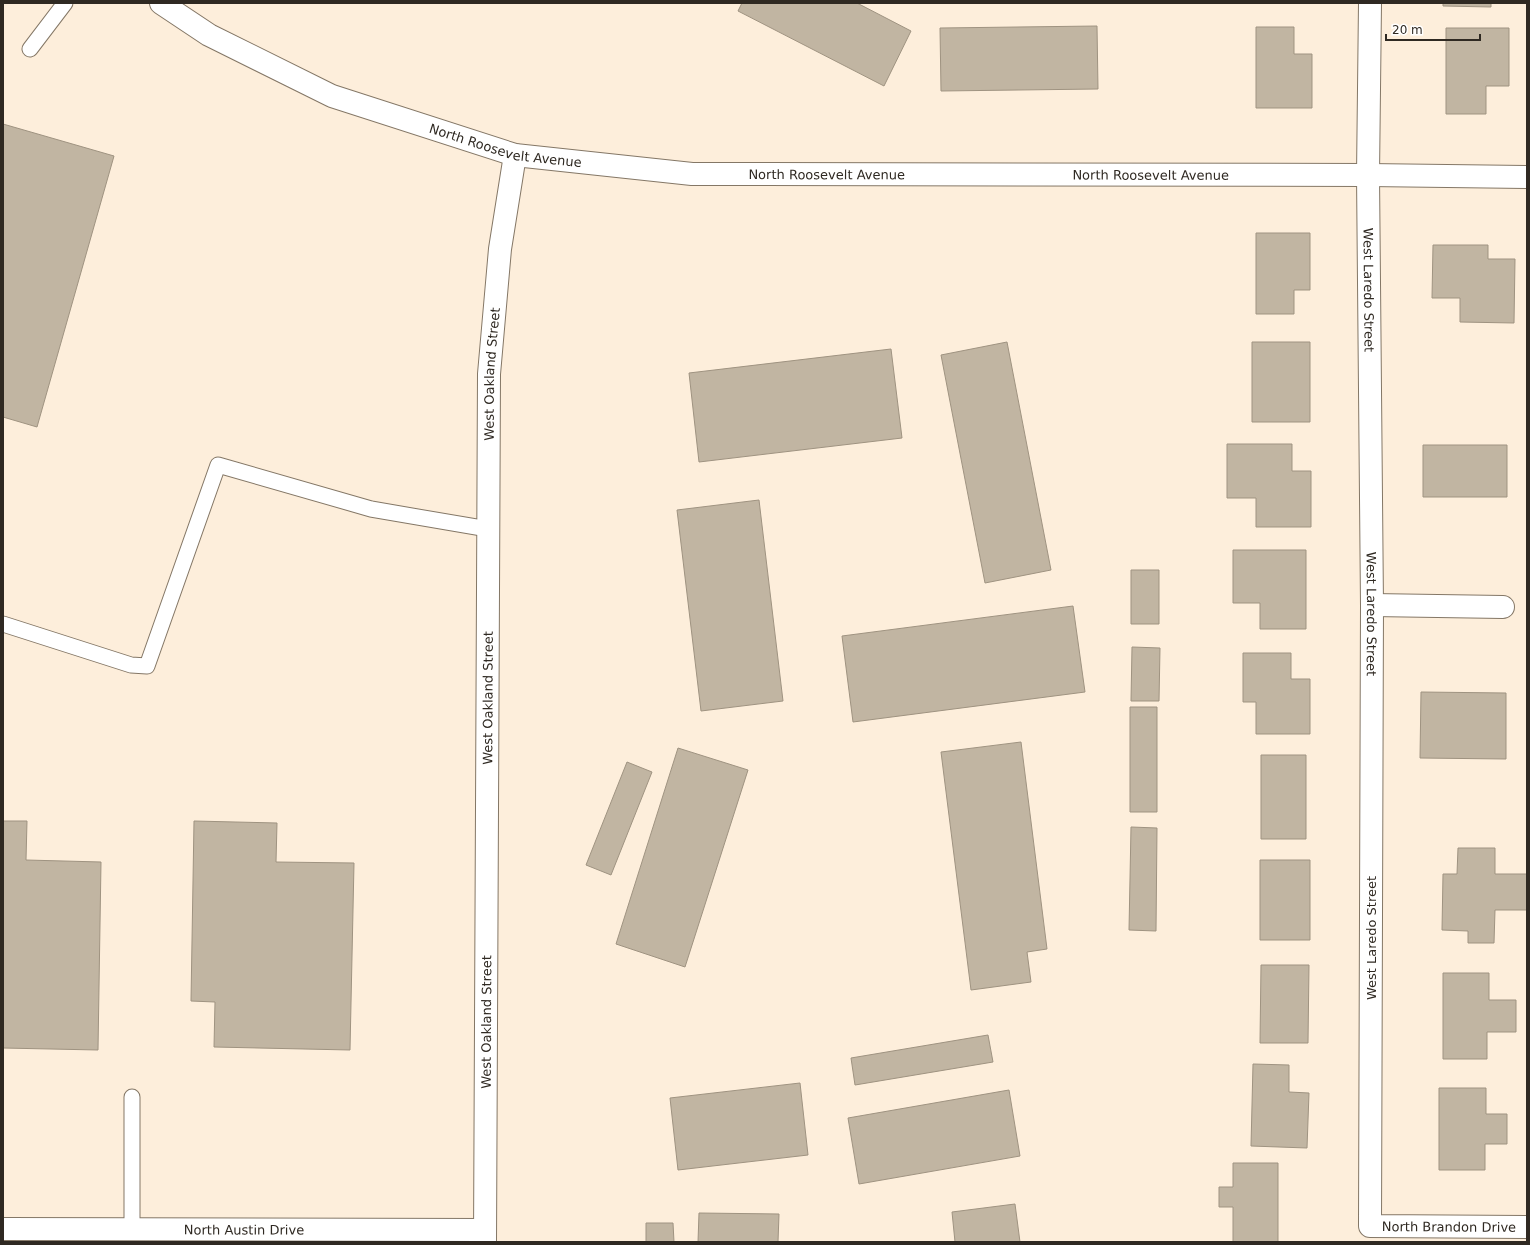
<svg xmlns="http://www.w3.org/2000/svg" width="1530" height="1245" font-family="'DejaVu Sans',sans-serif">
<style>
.building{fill:#c1b5a2;stroke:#9f9381}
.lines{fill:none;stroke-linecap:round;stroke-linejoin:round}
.lane-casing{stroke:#847766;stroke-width:17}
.street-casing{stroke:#847766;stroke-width:24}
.lane{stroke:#fff;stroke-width:15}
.street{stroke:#fff;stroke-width:22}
.labels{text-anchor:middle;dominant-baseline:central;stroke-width:3.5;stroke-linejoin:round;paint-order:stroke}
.street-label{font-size:13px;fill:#2f2922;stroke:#fff}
</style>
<rect width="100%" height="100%" fill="#fdeedb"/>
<path class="building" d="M742,3h115l54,28 -27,55 -146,-75z
M1443,3h48v4l-48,-1z
M1097,26l1,63 -157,2 -1,-63z
M1256,27h38v27h18v54h-56z
M1446,28h63v58h-23v28h-40z
M3,124l111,32 -77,271 -34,-10z
M1256,233h54v57h-16v24h-38z
M1433,245h55v14h27l-1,64 -54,-1v-24h-28z
M1007,342l44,228 -66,13 -44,-228z
M1252,342h58v80h-58z
M891,349l11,89 -203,24 -10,-89z
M1227,444h65v27h19v56h-55v-29h-29z
M1423,445h84v52h-84z
M759,500l24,201 -82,10 -24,-201z
M1233,550h73v79h-46v-26h-27z
M1131,570h28v54h-28z
M1073,606l12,86 -232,30 -11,-86z
M1132,647l28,1 -1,53h-28z
M1243,653h48v26h19v55h-54v-32h-13z
M1421,692l85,1v66l-86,-1z
M1130,707h27v105h-27z
M1021,742l26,207 -20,3 4,30 -60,8 -30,-238z
M678,748l70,22 -63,197 -69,-23z
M1261,755h45v84h-45z
M627,762l25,10 -41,103 -25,-10z
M3,821h24l-1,39 75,2 -3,188 -95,-2z
M194,821l83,2 -1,39 78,1 -4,187 -136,-3 1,-45 -24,-1z
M1131,827l26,1 -1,103 -27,-1z
M1458,848h37v26h32v36h-32l-1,33h-26v-12l-26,-1 1,-56h14z
M1260,860h50v80h-50z
M1261,965h48l-1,78h-48z
M1443,973h46v27h27v32h-29v27h-44z
M988,1035l5,27 -138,23 -4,-27z
M1253,1064l36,1v27l20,1 -2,55 -56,-2z
M800,1083l8,72 -130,15 -8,-72z
M1439,1088h47v26h21v30h-22v26h-46z
M1009,1090l11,66 -161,28 -11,-66z
M1233,1163h45v79h-45v-35h-14v-20h14z
M1015,1204l5,38h-65l-3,-30z
M699,1213l80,1 -1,28h-80z
M646,1223h27l1,19h-28z"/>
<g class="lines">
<g class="lane-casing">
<path id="lane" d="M30,49l35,-46
M3,624l128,41 16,1 71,-201 153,44 117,20
M132,1097v132"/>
</g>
<g class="street-casing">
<g id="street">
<path id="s1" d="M161,3l48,32 123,61 183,59 177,19 676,1 159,2"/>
<path id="s2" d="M1370,3l-2,172 4,430 -2,621 157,1"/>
<path d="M1372,605l131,2"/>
<path id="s3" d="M3,1229l482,1"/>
<path id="s4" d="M485,1242l4,-868 11,-125 15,-94"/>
</g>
</g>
<use href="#lane" class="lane"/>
<use href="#street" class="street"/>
</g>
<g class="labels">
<g class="street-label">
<text stroke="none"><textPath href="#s1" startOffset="376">North Roosevelt Avenue</textPath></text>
<text stroke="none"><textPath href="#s1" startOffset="700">North Roosevelt Avenue</textPath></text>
<text stroke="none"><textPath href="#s1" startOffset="1024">North Roosevelt Avenue</textPath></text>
<text stroke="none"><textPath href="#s2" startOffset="287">West Laredo Street</textPath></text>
<text stroke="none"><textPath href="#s4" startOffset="868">West Oakland Street</textPath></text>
<text stroke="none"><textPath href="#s2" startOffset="611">West Laredo Street</textPath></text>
<text stroke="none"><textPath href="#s4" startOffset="544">West Oakland Street</textPath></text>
<text transform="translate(1371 938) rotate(-90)">West Laredo Street</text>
<text stroke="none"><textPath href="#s4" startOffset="220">West Oakland Street</textPath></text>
<text stroke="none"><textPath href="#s2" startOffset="1302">North Brandon Drive</textPath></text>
<text stroke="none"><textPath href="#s3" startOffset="241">North Austin Drive</textPath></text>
</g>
</g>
<rect width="1530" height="1245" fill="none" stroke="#2f2922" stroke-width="8"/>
<path d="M1386 34v6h94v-6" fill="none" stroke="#2f2922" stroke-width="2"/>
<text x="1392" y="34" font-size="12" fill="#2f2922" stroke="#ffffff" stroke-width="3" paint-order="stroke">20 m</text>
</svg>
